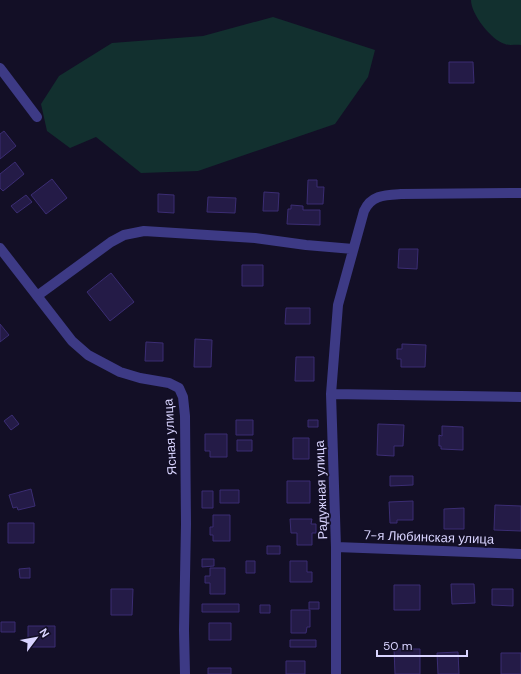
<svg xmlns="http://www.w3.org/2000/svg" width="521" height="674" font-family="'DM Sans',sans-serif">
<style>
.green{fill:#12302f}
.building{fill:#241b47;stroke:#3b2d73}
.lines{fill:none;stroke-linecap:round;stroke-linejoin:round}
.minor{stroke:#3d3a85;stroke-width:10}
.labels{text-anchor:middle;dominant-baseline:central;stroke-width:3.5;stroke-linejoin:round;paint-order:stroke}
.street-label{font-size:13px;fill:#d9d4ff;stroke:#130f26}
</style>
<rect width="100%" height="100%" fill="#130f26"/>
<path class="green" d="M471,0h50v45c-5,-1 -12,1 -16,-1 -14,-4 -34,-30 -34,-44z
M273,17l102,33 -7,27 -33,47 -137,47 -57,2 -45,-36 -26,11 -23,-17 -6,-27 18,-28 53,-33 91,-7z"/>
<path class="building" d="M449,62h24l1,21h-25z
M4,131l12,15 -16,13v-25z
M15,162l9,12 -21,17 -3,-3v-14z
M52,179l15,19 -21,16 -15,-19z
M308,180h9v7h7l-1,17h-16z
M264,192l15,1 -1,18h-15z
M158,194l16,1v18l-16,-1z
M26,195l6,7 -15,11 -6,-7z
M208,197l28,1 -1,15 -28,-1z
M291,205l12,1v4h17v15l-33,-1 1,-15h3z
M399,249h19l-1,20 -19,-1z
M242,265h21v21h-21z
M111,273l23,29 -24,19 -23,-29z
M286,308h24v16h-25z
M0,324l9,11 -9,7z
M195,339l17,1 -1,27h-17z
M146,342l17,1v18h-18z
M402,344l24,1 -1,22h-24v-8h-4v-10h5z
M296,357h18v24h-19z
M12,415l7,9 -8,6 -7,-9z
M236,420h17v15h-17z
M308,420h10v7h-10z
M378,424l26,1 -1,21h-9v10l-17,-1z
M442,426l21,1v23l-22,-1v-3h-2v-11l3,1z
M205,434h22v23h-17v-6h-5z
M293,438h16v21h-16z
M237,440h15v11h-15z
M390,476h23v9l-23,1z
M287,481h23v22h-23z
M31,489l4,17 -17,4 -1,-3 -4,1 -4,-13z
M220,490h19v13h-19z
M202,491h11v17h-11z
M413,501v19h-16v3h-7l-1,-21z
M495,505l26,1v25l-27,-1z
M464,508v21h-20v-20z
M213,515h17v26h-17v-6h-3v-8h3z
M290,519h22l-1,5h5v9h-4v12h-15v-12h-6z
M8,523h26v20h-26z
M267,546h13v8h-13z
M202,559h12v7l-12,1z
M246,561h9v12h-9z
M290,561h17v11h5v10h-22z
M30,568v10h-10l-1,-9z
M210,568h15v26h-15v-11h-5v-7h5z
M451,584h23l1,19 -23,1z
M394,585h26v25h-26z
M111,589h22l-1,26h-21z
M492,589h21v17l-21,-1z
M309,602h10v7h-10z
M202,604h37v8h-37z
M260,605h10v8h-10z
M291,610h19v17h-3l-1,6h-15z
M1,622h14v10h-14z
M209,623h22v17h-22z
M28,626h27v21h-27z
M290,640h26v7h-26z
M394,649h26v25h-25z
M458,652l1,22h-21l-1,-21z
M501,653h20v21h-20z
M286,661h19v13h-19z
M208,668h23v6h-23z"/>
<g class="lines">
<path class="minor" d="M0,68l37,49
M0,248l72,93 16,14 32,17 20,6 29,5 10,5 4,9 2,19 1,108 -2,106 1,44
M37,296l74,-54 13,-7 20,-4 111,7 51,7 47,4
M331,394l190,3
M336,547l185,7
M336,674v-127l-5,-153 7,-89 26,-94c7,-16 21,-16 37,-17l120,-1"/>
</g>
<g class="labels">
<g class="street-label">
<text transform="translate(170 437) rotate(-93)">Ясная улица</text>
<text transform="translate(321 490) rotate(-92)">Радужная улица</text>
<text transform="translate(429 537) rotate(2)">7-я Любинская улица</text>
</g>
</g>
<g transform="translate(36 638) rotate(58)" stroke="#130f26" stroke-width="3" paint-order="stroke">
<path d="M0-3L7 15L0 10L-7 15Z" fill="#d9d4ff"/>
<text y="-6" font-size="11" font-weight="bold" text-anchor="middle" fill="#d9d4ff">N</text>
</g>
<path d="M377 650v6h90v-6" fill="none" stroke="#d9d4ff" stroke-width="2"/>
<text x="383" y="650" font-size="12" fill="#d9d4ff" stroke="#130f26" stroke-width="3" paint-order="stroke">50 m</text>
</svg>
